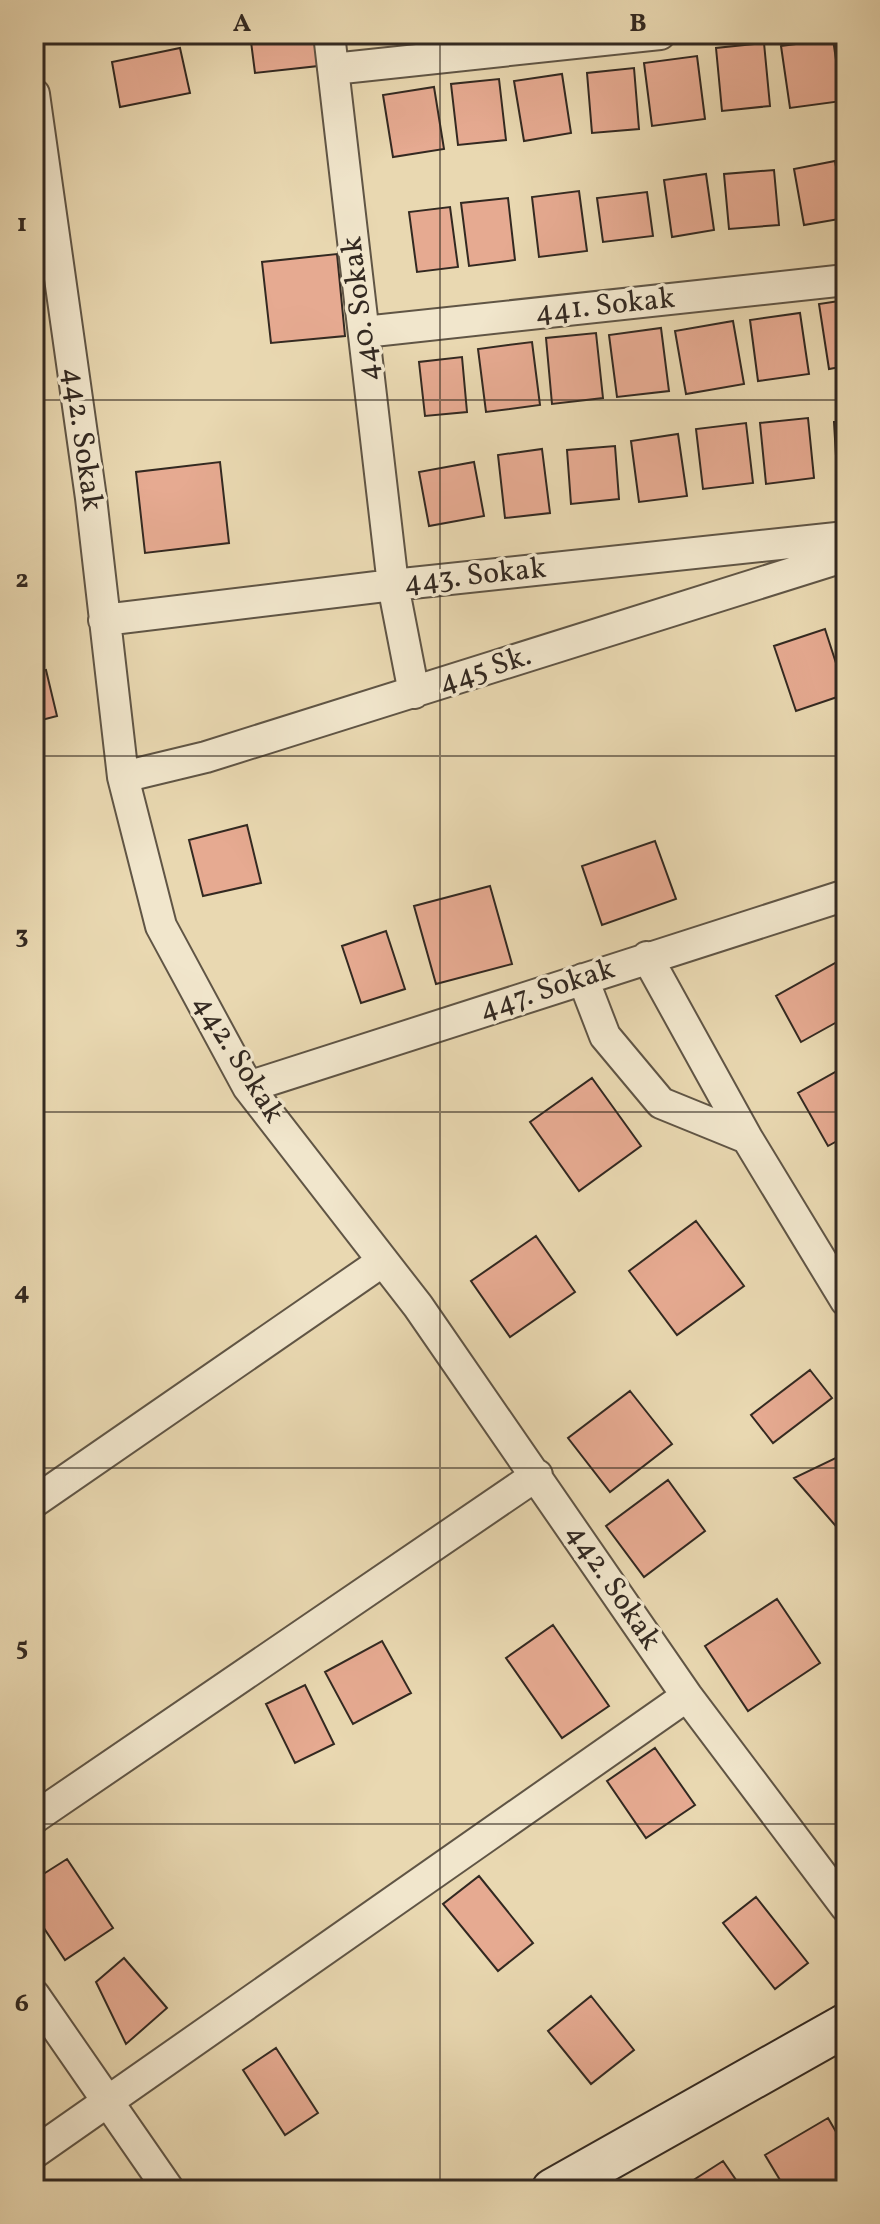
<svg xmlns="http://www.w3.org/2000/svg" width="880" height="2224" font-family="Vollkorn,serif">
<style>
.building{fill:#e6aa91;stroke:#332921;stroke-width:2}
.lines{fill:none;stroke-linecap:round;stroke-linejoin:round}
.street-casing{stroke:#605545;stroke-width:34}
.secondary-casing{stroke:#332921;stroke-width:46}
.street{stroke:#f1e6cc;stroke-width:30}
.secondary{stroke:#f1e6cc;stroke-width:42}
.grid{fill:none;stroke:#332921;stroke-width:2;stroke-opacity:0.55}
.labels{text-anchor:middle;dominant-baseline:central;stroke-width:7;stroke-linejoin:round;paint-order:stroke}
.street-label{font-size:30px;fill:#332921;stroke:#f1e6cc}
.neatline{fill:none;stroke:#332921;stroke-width:3}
.grid-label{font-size:26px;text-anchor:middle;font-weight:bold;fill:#332921}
</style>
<rect width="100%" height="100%" fill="#e9d8b1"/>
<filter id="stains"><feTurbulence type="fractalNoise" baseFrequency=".0025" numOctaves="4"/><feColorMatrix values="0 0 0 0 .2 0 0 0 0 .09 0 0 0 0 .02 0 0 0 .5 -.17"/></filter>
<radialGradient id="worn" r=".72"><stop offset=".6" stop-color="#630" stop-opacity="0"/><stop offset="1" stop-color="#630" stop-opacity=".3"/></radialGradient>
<path class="building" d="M250,34h64l4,32 -63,7z
M833,39l9,62 -52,7 -9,-62z
M764,43l6,63 -48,5 -6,-63z
M180,48l10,45 -70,14 -8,-45z
M697,56l8,63 -53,7 -8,-63z
M634,68l5,61 -47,4 -5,-60z
M562,74l9,59 -47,8 -10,-60z
M499,79l7,61 -48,5 -7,-61z
M434,87l10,62 -51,8 -10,-62z
M835,161l10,57 -41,7 -10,-56z
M774,170l5,55 -50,4 -5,-55z
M706,174l8,56 -42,7 -8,-57z
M579,191l8,60 -48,6 -7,-60z
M647,192l6,44 -50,6 -6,-44z
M508,198l7,62 -46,6 -8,-63z
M450,207l8,60 -41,5 -8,-60z
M337,254l8,82 -74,7 -9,-81z
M846,300v66l-17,3 -10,-65z
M800,313l9,61 -51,7 -8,-61z
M733,321l11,63 -58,10 -11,-63z
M661,328l8,63 -52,6 -8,-62z
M596,333l7,65 -51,6 -6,-66z
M532,342l8,63 -54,7 -8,-63z
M462,357l5,55 -42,4 -6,-54z
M808,418l6,60 -48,6 -6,-61z
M834,422h12v50l-9,1z
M746,423l7,60 -50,6 -7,-60z
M678,434l9,62 -48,6 -8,-61z
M615,446l4,53 -48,5 -4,-54z
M542,449l8,64 -45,5 -7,-63z
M220,462l9,81 -84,10 -9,-81z
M474,462l10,54 -55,10 -10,-54z
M825,629l21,65 -50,17 -22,-65z
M46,670l11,46 -23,6v-49z
M247,825l14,58 -58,13 -14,-56z
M655,841l21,58 -74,26 -20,-59z
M490,886l22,78 -76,20 -22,-78z
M386,931l19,58 -44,14 -19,-57z
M846,957v60l-45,25 -25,-46z
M846,1066v70l-18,10 -30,-53z
M592,1078l49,68 -62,45 -49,-69z
M696,1221l48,65 -67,49 -48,-64z
M536,1236l39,56 -65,45 -39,-56z
M810,1370l22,28 -59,45 -22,-28z
M630,1391l42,53 -62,48 -42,-54z
M846,1453v75l-5,4 -47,-54z
M668,1480l37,51 -61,46 -38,-51z
M777,1599l43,64 -72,48 -43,-65z
M553,1625l56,81 -47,32 -56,-80z
M382,1641l29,52 -58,31 -28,-52z
M305,1685l29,59 -39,19 -29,-59z
M655,1748l40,57 -49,33 -39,-57z
M67,1859l46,69 -48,32 -31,-47v-33z
M479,1876l54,67 -35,28 -55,-67z
M756,1897l52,66 -33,26 -52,-66z
M124,1958l43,50 -41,36 -30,-62z
M591,1996l43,54 -43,34 -43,-53z
M276,2048l42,65 -33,22 -42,-65z
M828,2118l18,31v29l-21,12h-39l-21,-35z
M723,2161l20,29h-65z"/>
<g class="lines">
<g class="street-casing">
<path id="street" d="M329,34l64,551 21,108
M333,69l327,-35
M34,94l57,404 32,279 38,149 87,161 170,219 269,390 159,211
M364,332l482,-52
M104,620l289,-35 453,-48
M123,777l83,-20 640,-201
M647,957l100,181
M583,979l22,57 56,67 86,35 99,163
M248,1087l598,-192
M34,1502l349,-241
M34,1818l503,-343
M34,1995l135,195
M34,2153l653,-457"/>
</g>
<g class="secondary-casing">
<path id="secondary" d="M553,2190l293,-165"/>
</g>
<use href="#street" class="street"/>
<use href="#secondary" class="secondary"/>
</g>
<path class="grid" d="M440,34v2156M34,400h812M34,756h812M34,1112h812M34,1468h812M34,1824h812"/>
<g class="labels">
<g class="street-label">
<text transform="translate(605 306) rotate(-6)">441. Sokak</text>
<text transform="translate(361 309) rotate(-97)">440. Sokak</text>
<text transform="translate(82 439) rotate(82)">442. Sokak</text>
<text transform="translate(475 576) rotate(-6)">443. Sokak</text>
<text transform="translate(485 670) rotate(-18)">445 Sk.</text>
<text transform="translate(547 990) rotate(-18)">447. Sokak</text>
<text transform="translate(238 1059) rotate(58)">442. Sokak</text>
<text transform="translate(613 1587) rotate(56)">442. Sokak</text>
</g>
</g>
<rect width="880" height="2224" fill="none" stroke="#e9d8b1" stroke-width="88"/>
<rect x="44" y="44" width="792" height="2136" class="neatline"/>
<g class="grid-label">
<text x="242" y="31">A</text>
<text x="638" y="31">B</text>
<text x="22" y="231">1</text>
<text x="22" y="587">2</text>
<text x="22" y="943">3</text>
<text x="22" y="1299">4</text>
<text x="22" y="1655">5</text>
<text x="22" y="2011">6</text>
</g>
<rect width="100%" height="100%" filter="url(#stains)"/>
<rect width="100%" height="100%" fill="url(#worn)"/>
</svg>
